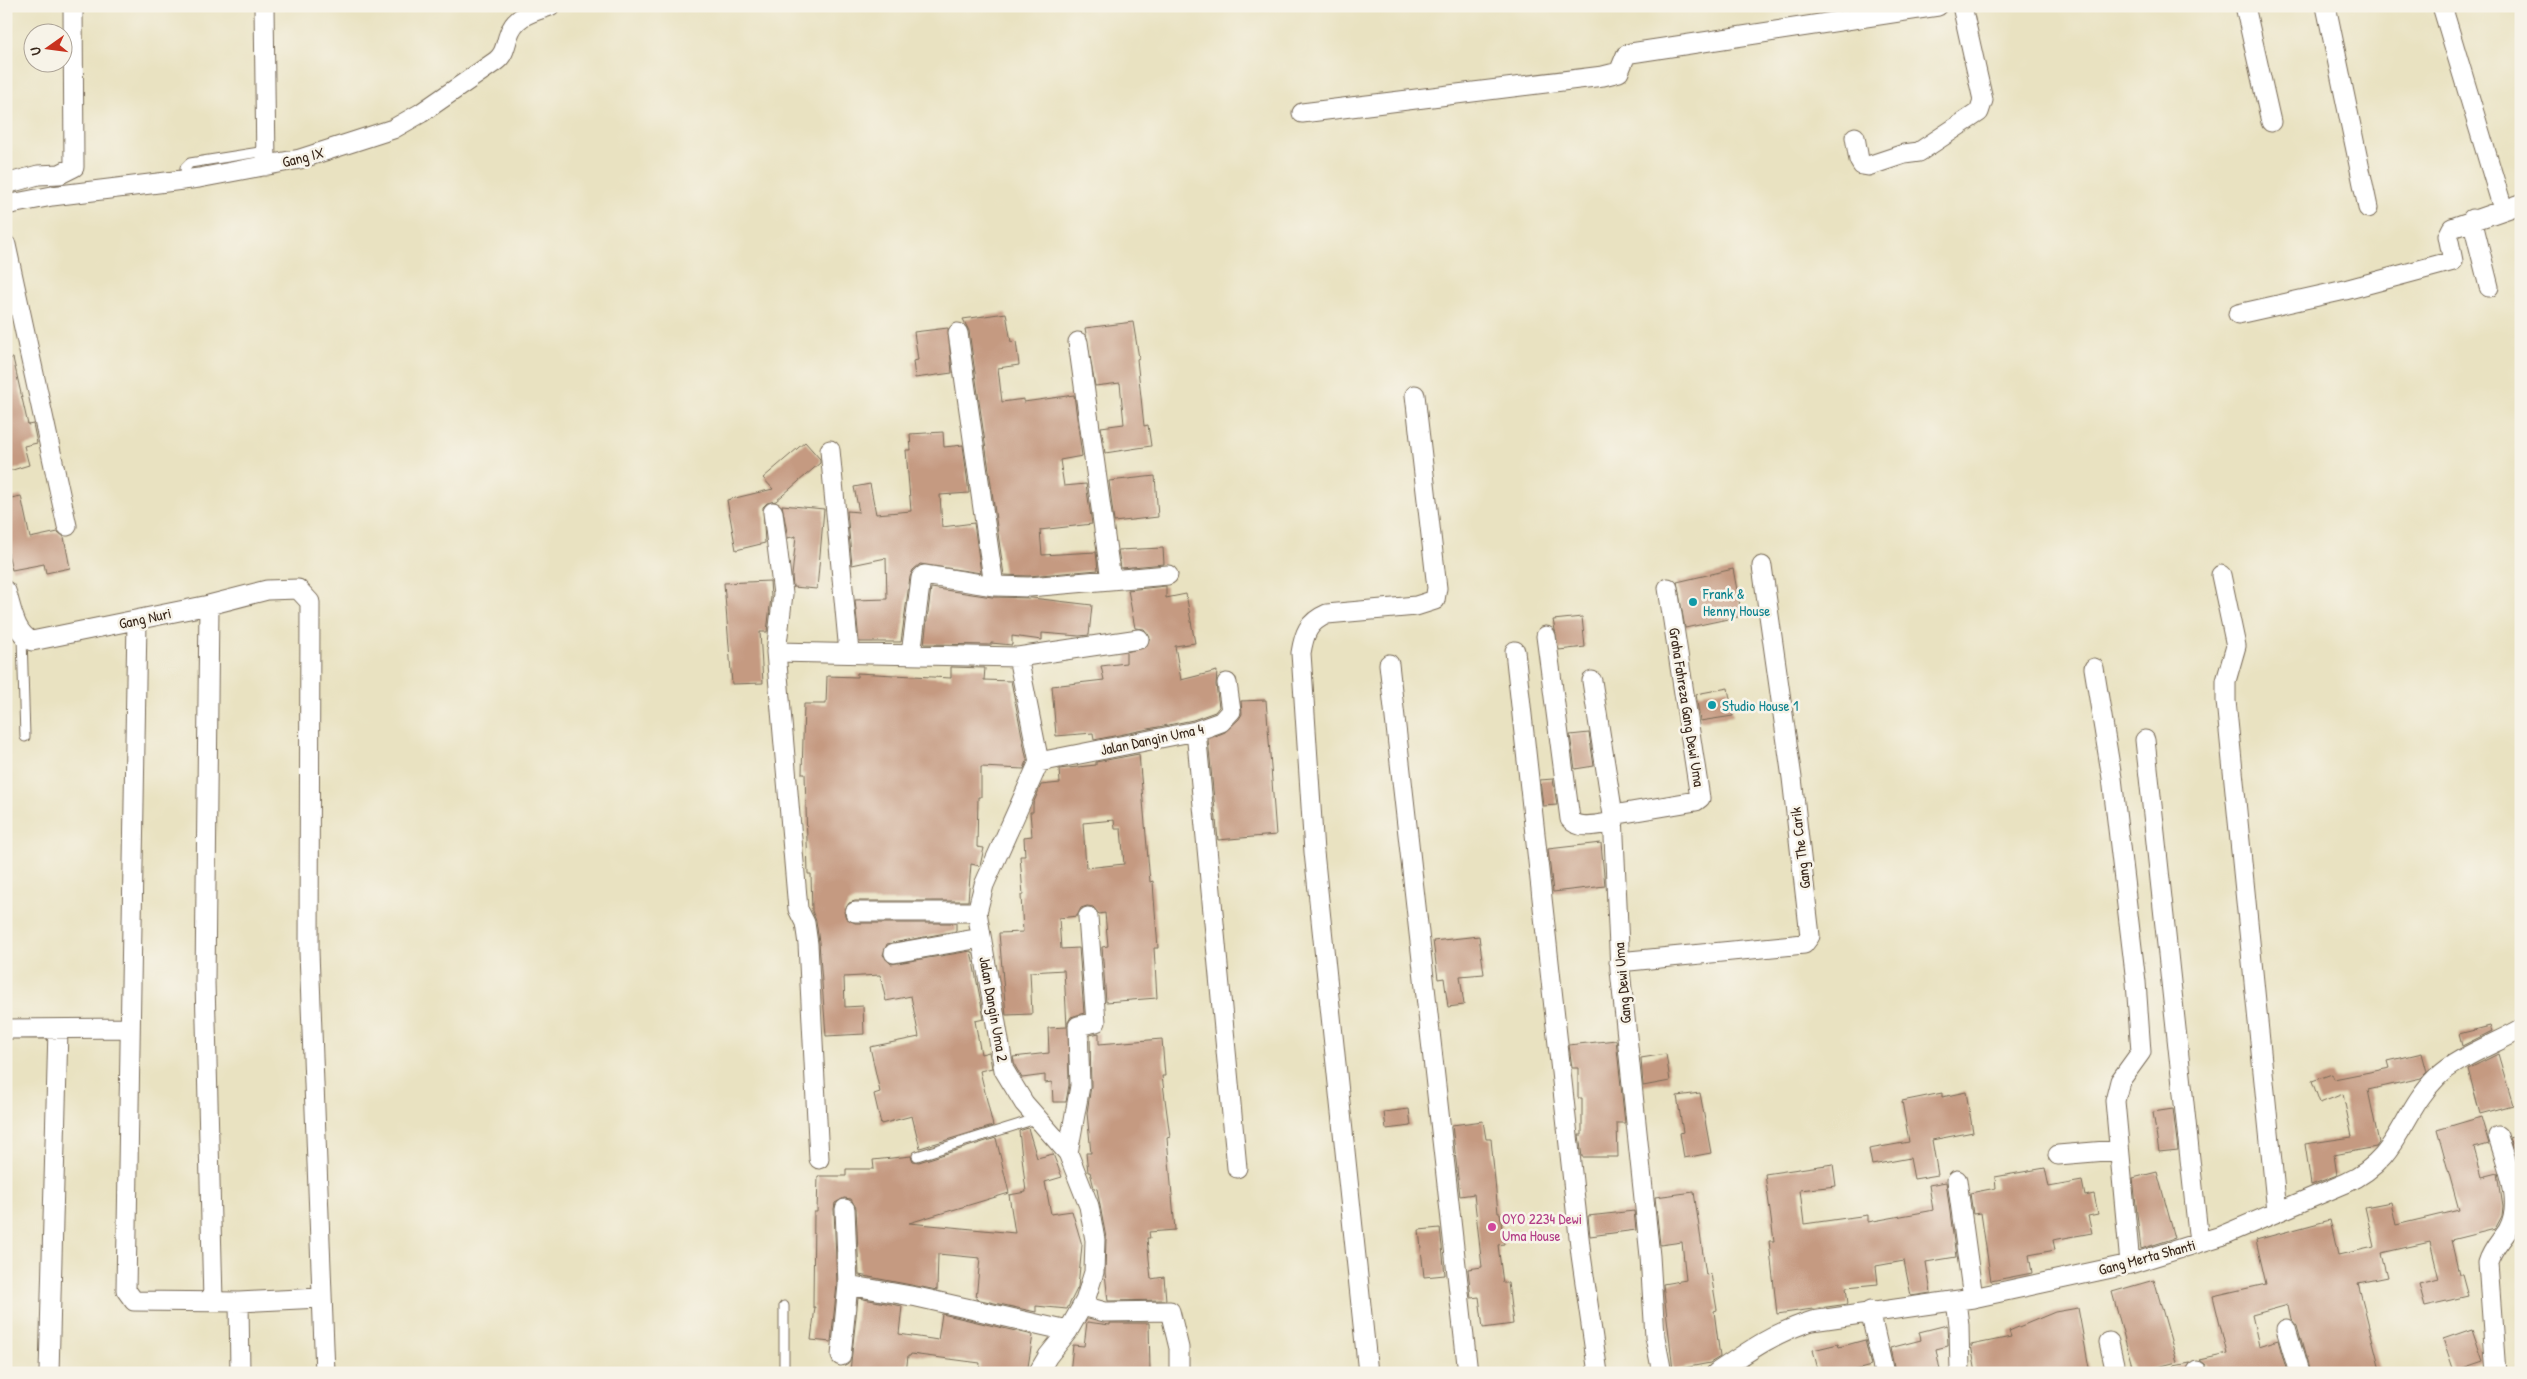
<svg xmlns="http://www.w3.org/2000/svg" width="2527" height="1379" font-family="'Patrick Hand',sans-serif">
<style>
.building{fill:#c59a81;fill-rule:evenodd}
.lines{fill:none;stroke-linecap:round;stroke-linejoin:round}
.lane-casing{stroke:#786a57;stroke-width:11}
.street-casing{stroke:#786a57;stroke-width:21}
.lane{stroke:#fff;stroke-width:9}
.street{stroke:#fff;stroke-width:19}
.culture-dot{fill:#0f9aa8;stroke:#f7f3e8;stroke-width:2}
.hotel-dot{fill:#d1479c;stroke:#f7f3e8;stroke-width:2}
.labels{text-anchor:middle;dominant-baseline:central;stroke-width:5;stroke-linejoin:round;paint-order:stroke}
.street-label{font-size:15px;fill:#3b2a1e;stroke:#f7f3e8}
.culture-label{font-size:15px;fill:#0d838f;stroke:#f7f3e8;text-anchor:start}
.hotel-label{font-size:15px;fill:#b23c85;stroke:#f7f3e8;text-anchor:start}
</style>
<rect width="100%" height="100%" fill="#f7f3e8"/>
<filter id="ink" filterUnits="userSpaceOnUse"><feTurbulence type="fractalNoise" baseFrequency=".02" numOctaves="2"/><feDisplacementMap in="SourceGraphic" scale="10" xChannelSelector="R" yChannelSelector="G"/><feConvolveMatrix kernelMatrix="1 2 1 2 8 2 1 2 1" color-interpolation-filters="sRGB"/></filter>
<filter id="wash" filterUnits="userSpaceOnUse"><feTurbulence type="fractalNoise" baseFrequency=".0096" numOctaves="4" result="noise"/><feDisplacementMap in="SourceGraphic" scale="20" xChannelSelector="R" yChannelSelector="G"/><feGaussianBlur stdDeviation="1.12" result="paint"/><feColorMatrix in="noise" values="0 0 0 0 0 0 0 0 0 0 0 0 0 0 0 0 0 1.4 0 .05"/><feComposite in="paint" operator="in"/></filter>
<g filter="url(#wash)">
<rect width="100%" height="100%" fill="#e9e2c1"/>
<g id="blocks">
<path class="building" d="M1006,313l5,29 5,-1 3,24 -21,3 4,34 22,-3v3l50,-7 8,61 -22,4 4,26 22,-2 6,40 -52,6 2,25 54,-3 2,18 -69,6 -25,-1 -35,-244 -6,-12z
M1133,322l6,36 -2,1 7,67 4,-1 3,21 -46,7 -4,-26 23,-3 -4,-41 -25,3 -10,-58z
M948,328l4,45 -37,5 -2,-17 5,-1 -4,-28z
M13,358l15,67 5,-1 4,19 -13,3 5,19 -23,7v-113z
M943,432l1,15 19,-2 6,48 -29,2 2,32 32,-4 7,50 -61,-9 -7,6 -3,7 -9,65h-42l-4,-42 32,-1 -1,-41 -34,7 -5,-54 12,1 -5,-25 16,-3 6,30 35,-3 -5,-61h5l-1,-16z
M805,442l15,17v4l-44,38 -9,2 -4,4 2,36 -29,7 -9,-50 46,-11 -10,-11z
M1155,476l3,41 -44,5 -5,-41z
M21,496l9,42 28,-6 6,5 6,31 -24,5 -2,-9 -32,6 -4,-17 -2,1v-55z
M782,505l42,4 -7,80 -24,-2 -1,-11 4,-40 -8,2z
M1163,548l1,16 -43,4 -3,-18z
M1733,569l9,47 -57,12 -8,-46z
M770,581l1,16 -4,35h-7l3,51 -31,1 -8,-101z
M1166,586v12l20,-4 9,49 -20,3 6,34 36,-9 -1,14 3,22 -4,5 -22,8 -99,20 -1,-7 -37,3 -4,-50 52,-6 -3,-14 25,-3v-11l20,-5 4,-10 -6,-8 -9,-1 -7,-38z
M931,588l61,9 40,1 60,7 -3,30 -10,1 -37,-3v7l-30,-4v9l-21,-2v2l-67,-1z
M1582,617l3,30 -26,3 -6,-30z
M951,667l34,1 -1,12 27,1 16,80 -3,8 -43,-2v30h-3l-1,50 7,1 -4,18 -9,-2 -3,37h-113l-6,2 -5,9 2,6 9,5h101v8l-69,13 -4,11 8,9 80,-13 13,68 -9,2 6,33 8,-2 3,16 -12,3 13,55 -73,22 -8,-32 -31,8 -7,-30 6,-2 -10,-45 49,-10 -8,-41 -25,5 -6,-26 -36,2 1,30 18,-1 1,28 -38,2 -7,-94 -3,-21 -4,-10 -1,-37h-3l-3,-100h-3l2,-70h22l1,-28 30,1v-4l94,5z
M1728,688l5,28 -33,5 -4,-27z
M1266,700l10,135 -58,5 -10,-101 17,-7 14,-13 3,-5 -1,-13z
M1589,733l5,33 -19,3 -5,-34z
M1139,754l11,128 3,-1 1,17 4,50h-4l3,50 -51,4 -4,-55 6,-1 -3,-33 -6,1 -6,-7 -6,-1 -6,2 -4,8 -18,2 2,31 18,-1 5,65 -13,4 -3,5 1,63 -3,17h-13l-1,-20 -7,1v-8l-23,3 -7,-12 -2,-9 36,-4 -1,-25 19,-1 -3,-57 -34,2 2,42 -26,1 -7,-82 24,-1 -2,-37h2l-3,-39h5l-1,-19 8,-1 -2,-24h3v-8l8,-19 19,-2 -1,-14 37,-4v-3zM1114,820l1,9h6l3,35 -38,4 -3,-45z
M1553,779l4,26 -14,1 -3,-26z
M1601,843l4,43 -52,6 -5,-43z
M1479,936l5,38 -24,2 4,29 -16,2 -4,-29 -6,1 -5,-38z
M2490,1026l2,5 -30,15 -3,-12z
M1099,1033v11l63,-5 3,37h-3l8,61 -3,1 8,92 -26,2 1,6h-3l4,41 13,-2 2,23 -58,1 -3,-28 1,-35 -9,-49 -3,-1 -4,-16h-2l-2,-19h5l-4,-40 4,-27 -1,-51z
M1616,1040l9,83h-8l1,34h-36l-3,-22h3v-37h-4v-30h-6l-3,-23z
M2422,1053l5,19 -6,6 -53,12 11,53 -3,4 -42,8 3,20 -26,10 -6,-41 47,-7 -9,-43 -23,9 -8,-22 20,-7 2,5 56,-11 -2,-7z
M1666,1054l4,27 -27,5 -2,-28z
M2498,1054l15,51 -33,9 -12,-45z
M1966,1092l7,40 -41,8 6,35 -24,4 -4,-21 -38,7 -3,-16 40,-7 -7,-41 40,-8v4z
M1700,1093l11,60 -27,5 -4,-25 3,-1 -6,-36z
M1409,1109l2,17 -25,3 -2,-17z
M2173,1109l5,41 -19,2 -6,-40z
M2481,1117l8,27 -15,4 8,29 16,-4 5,33 -1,10 -7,13 -44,11 8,34h3l6,22 -43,10 -6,-22 20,-5 -9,-37 -49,11 6,24 -29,6 23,90h-71l-13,-47 -6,-7 -3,-14 -36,10 7,31 19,-6 9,32 -79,1 -2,-8 -6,-5 27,-6 -14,-58 53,-12 -10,-44 74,-20 8,35 36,-8 -9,-40 26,-5 5,23 63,-15 -22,-80z
M1483,1121l3,18h5l7,74h2l4,31 -6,1 5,38h5l5,41 -30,4 -4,-31 -8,1 -3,-29 14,-2 -8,-73 -14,2 -8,-71z
M1028,1128l9,30 16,-4 9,23 -17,5 6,32 21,-3 10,34 -4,42 -11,22 -31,-3v6l-60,-13 4,-41 -42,-4 -1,36 -78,-15 -3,-67 -5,-9 -7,-1 -9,5 -1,6 3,76 -6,57 -20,-2 4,-33h-2l1,-95h3l1,-36h28v-7h28l-1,-9 38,-4 2,5 6,1 77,-24 13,55 -100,30 106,10 -6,-38 17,-3 -7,-61z
M2521,1134v37l-11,-33z
M1833,1164l3,22 -36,4 4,34 64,-9v7l61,-11 4,-1 -4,-25 17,-3 10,75 -30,5 5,31 -20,3 -7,-35 -28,5 2,18 -32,3 2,17 -71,10 -8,-73h5l-9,-67z
M2045,1168l4,19 33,-6 3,15 9,-2 4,20 -10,2 4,17 -39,7 2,10 -26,5 3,18 -41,8 -10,-68 -8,1 -3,-21 26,-5 -1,-11z
M2157,1172l18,66 -34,11 -8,-71z
M1694,1192l12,83 5,-1 6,36 -3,1 6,46 -10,6 -37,7 -10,-86 23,-4 -4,-38 -22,3 -5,-48z
M1634,1211l2,19 -46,6 -2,-20z
M1440,1228l5,47 -21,2 -5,-47z
M2154,1280l23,82 -43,11 -22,-81z
M858,1298l44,8 -3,28 39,6 4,-26 91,21 -6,38h-48l1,-10 -69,-9 -1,2h-2l-2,17 -56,-2z
M2078,1308l12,65h-114l-5,-28 40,-8 -2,-6 46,-19z
M1087,1322l23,3v-2h39l1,48 -80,2 3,-28 11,1z
M1947,1325l1,21 -12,3 4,21 -26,3 -1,-6 -18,5 -5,-24 31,-8 -2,-8z
M2472,1329l11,32 -29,10 -11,-32z
M1865,1340l6,26 -26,7h-26l-6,-23 25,-6 1,3z
M2190,1363l-4,10h-11l-1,-7z"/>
</g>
</g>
<g filter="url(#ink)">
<use href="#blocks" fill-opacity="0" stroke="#786a57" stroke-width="1"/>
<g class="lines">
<g class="lane-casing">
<path id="lane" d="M187,180l-2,-12 5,-5 76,-12
M22,637l3,100
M917,1156l122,-38
M784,1373v-67"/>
</g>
<g class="street-casing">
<path id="street" d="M264,6l2,160
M2245,6l26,116
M2326,6l42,202
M2442,6l61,203
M1302,113l301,-37 16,-4 7,-17 5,-2 307,-47
M1855,137l4,23 3,5 6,1 36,-12 15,-2 60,-40 4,-12 -21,-94
M6,184l32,-9 22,-1 14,-7 -1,-161
M6,205l46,-9 147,-18 101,-19 93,-30 28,-16 75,-52c8,-6 9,-14 12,-24 6,-21 23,-25 42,-31
M2472,219l17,68
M6,245l61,281
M2238,314l107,-24 108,-29 -5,-25 4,-8 69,-24
M958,333l36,253
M1078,342l33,238
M830,450l19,202
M773,512l10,82 -7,58 22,257 7,14 3,21 11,215
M2221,575l15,71 -10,35v20l51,511
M6,591c6,17 8,42 26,50l177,-36 58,-15 31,-1 12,13 -1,350 16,421
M209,605l-4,377 8,319
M137,620l-11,670 8,11 105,1 81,-4
M1546,636l24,183c9,12 30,5 44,3
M1515,651l66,604 17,118
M776,652l242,5 121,-18
M911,654l10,-76 3,-3 70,11 35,1 139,-12
M1018,657l21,105
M1389,664l79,709
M2094,668l18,110 24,204 5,70 -21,29 -5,20 15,163
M1592,681l21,134 7,155 30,286 5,81 7,36
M1196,731l41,437
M2145,740l54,503
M1039,762l157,-31 25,-9 10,-11 -4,-28
M1613,815l83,-14 4,-3 -32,-210
M855,912h122
M894,953l87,-15
M1619,962l185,-18 6,-8 -18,-158 -30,-212
M6,1029l124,-1
M1068,1153l12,-67 -2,-60 18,-4 -8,-105
M2058,1155l60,-5
M1957,1180l16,118
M848,1285l69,12 151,34
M1085,1301l5,7 15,4 65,-1 9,37v25
M1956,1301l3,24 1,48
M239,1302l1,71
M1870,1311l14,62
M2286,1329l13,44
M2109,1342l7,31
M841,1356l7,-71 -3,-76
M2197,1371v2
M49,1373l9,-344
M1038,1373l10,-17 20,-25 17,-30 9,-29 1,-32 -6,-34 -21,-53 -44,-50 -20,-33 -27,-158 7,-27 55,-123
M1368,1373l-54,-521 -13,-199c3,-19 7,-31 26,-39l89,-8 19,-6 2,-12 -22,-193
M1716,1373c31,-21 59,-41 96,-52l161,-23 157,-34 91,-28 125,-53c54,-24 54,-69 91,-106 19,-19 60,-34 84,-48
M2496,1373l-8,-110c4,-14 13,-22 20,-33 16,-29 -2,-66 -10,-94"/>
</g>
<use href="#lane" class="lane"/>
<use href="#street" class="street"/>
</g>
</g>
<g class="culture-dot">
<circle cx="1693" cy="602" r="5"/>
<circle cx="1712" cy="705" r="5"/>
</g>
<circle class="hotel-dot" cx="1492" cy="1227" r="5"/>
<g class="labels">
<g class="street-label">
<text transform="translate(303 157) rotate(-14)">Gang IX</text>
<text transform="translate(145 618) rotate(-12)">Gang Nuri</text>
<text transform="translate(1687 707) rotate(81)">Graha Fahreza Gang Dewi Uma</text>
<text transform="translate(1152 739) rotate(-12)">Jalan Dangin Uma 4</text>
<text transform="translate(1800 848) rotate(-97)">Gang The Carik</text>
<text transform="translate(1622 983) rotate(-95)">Gang Dewi Uma</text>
<text transform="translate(994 1009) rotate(80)">Jalan Dangin Uma 2</text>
<text transform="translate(2147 1257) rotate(-15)">Gang Merta Shanti</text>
</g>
<g class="culture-label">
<text x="1703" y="593">Frank &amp;<tspan x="1703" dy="17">Henny House</tspan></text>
<text x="1722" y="705">Studio House 1</text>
</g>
<g class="hotel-label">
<text x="1502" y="1218">OYO 2234 Dewi<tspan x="1502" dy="17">Uma House</tspan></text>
</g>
</g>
<rect width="2527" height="1379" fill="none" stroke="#f7f3e8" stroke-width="25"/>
<g transform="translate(48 48) rotate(256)"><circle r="24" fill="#f7f3e8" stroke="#aca397"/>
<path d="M0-4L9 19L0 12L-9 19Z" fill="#c8321e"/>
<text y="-8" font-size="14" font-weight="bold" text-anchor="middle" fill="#3b2a1e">U</text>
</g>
</svg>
